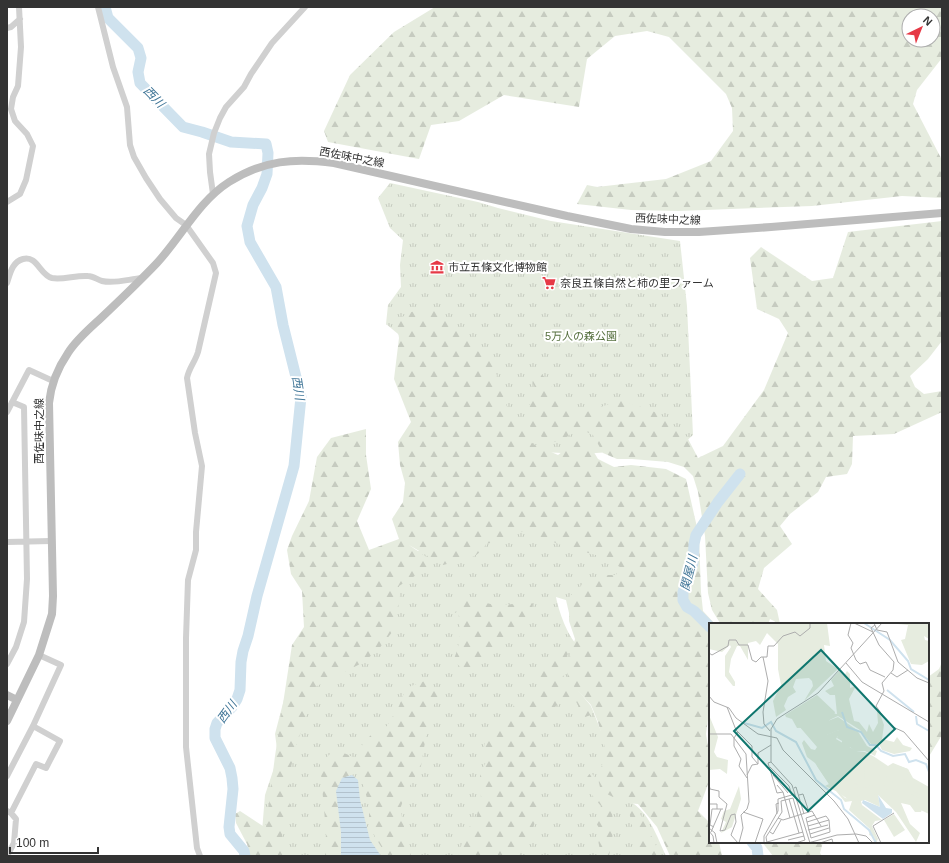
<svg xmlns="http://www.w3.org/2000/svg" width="949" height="863" font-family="Helvetica,'Noto Sans JP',sans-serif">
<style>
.grass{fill:url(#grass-tufts)}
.forest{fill:url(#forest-firs);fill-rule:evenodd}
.water{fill:url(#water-rules)}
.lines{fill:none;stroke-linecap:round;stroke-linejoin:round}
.river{stroke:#cfe2ee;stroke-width:11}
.street{stroke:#d0d0d0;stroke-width:6}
.secondary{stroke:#bdbdbd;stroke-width:8}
.labels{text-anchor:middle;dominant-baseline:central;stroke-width:4;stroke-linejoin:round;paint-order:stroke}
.street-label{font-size:11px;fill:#333;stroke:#fff}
.poi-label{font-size:11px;fill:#333;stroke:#fff;text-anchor:start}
.park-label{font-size:11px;fill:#56703f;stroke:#fff}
.water-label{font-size:12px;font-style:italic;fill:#3f7597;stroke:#fff}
.inset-river{fill:none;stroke:#cfe2ee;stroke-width:2}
.inset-road{fill:none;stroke:#adadad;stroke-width:1}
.view{fill:#0f766e;fill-opacity:0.15;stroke:#0f766e;stroke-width:2}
.inset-edge{fill:none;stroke:#333;stroke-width:2}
</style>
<defs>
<pattern id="grass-tufts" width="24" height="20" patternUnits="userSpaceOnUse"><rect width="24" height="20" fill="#e6ecdf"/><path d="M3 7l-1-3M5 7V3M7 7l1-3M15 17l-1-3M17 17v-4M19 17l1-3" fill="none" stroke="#c6cbc0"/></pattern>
<pattern id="forest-firs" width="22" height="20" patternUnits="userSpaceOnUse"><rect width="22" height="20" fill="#e6ecdf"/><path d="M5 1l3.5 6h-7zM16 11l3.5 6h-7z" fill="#c6cbc0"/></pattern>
<pattern id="water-rules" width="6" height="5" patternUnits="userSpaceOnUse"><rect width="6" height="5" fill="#cfe2ee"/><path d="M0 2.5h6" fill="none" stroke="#b2c2cd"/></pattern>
</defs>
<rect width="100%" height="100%" fill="#fff"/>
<path class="grass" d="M390,183l88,19 20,6 53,13 129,20 7,65 6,129 -23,21 -33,-6 -54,4 -42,-2 -155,-128 2,-19 13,-18 -1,-22 3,-25 -13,-12 -12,-30z
M519,524l99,31 10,21 -59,25 -13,-4c3,15 11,38 22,49l-5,38 18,22 38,95c20,10 28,36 37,55h-406l5,-61 13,-39 -3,-22 21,-81 103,-104 41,4z"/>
<path class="forest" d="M435,7h507v51l-25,32 -4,14 29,56v38l-40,-2 -90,10 -134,5 -47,-1 -54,-6 10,-19 10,2 69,-8 45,-18 22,-30 -1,-23 -6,-14 -57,-57 -22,-6 -32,5 -28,23 -8,48 -75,-12 -45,26 -28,4 -12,34 -91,-17 -4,-11 26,-56 44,-43zM909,16h24v24h-24z
M942,221v120l-14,18 -18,17 5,11 9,7 18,-3v21l-48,22 -41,2 -1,28 -5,10 -21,3 -8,15 -28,22 -10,12 12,18 -28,24 -6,21 19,21 3,14 -10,-5 -2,5h-47l-1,-1 -8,-13 -4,-17 -3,-57 -7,-44 -5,-16 -9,-9 -16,-5 -36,-3h-15l-14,-6 -10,-18 -8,-4h-10l-16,11h-7l-9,-4 -14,-13 -3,-8 6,-18 6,-6 -9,-17 1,-8 11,5 14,18 22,24 44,-15 37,13 29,24 11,21 25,-12 41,-56 24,-57 -9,-14 -22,-10 -7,-51 11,-11 51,34 21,-3 15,-46z
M430,308l20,14 31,32 11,7 17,52 24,31 25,11 19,-14 9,-2 12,20 16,8 17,-2 35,4 20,10 13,57 2,56 2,19 12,13h-5v80l-4,30 2,12 2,5v28l-12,32 12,12v19h9l3,14h-52l-13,-29 -19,-23 -11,-1 -10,-4 -10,-5 -7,-7 -2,-8 8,-28 -8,-29 -7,-17 -23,-25 -1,-11 8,-30 -6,-18v-8l-3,-13 21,-20 11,1 9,-6h9l4,-8 -21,-11 -35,-10 -40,-15 -21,9 -17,4c-8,16 -27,17 -43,21l-34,-20 26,18 -36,23 1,13 -7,32 -15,19 -16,13 -47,24 -6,8 -4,27 -8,20 -8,33 1,41 -8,20 6,13 1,7h-39l-3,-12 -11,-21 -1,-9 5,-3 26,17 9,-72 17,-111 12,-18 -2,-36 -11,-17 -4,-24 5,-14 17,-35 8,-44 14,-19 35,-9v26l5,34 -14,32 12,29 30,-11 -7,-20 11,-17 2,-19 -5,-18 -2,-23 13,-20 -17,-43 5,-41 -2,-13 9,-12z
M465,598l30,7 21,-1 7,-6 10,6 -3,11 -21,24 -28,19 -13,15 -15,-12c8,-17 8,-32 5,-50l-3,2 -4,-1 -3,-3 3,-7z
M570,642l1,3 -9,25 3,12 22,24 4,9 -6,2 -10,-17c-3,1 -7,0 -10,1 -20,5 -28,40 -27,58 0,13 5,26 2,39 -1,9 -3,19 -6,27 -5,12 -11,18 -14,31h-62l8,-25 10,-12 5,-20 -1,-25 6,-12c-5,-17 0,-24 9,-38l12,-3 7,-16 18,-8 5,-7 3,-21 15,-16z
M942,662v73l-14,23v-81l11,-8z
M427,680l12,15 -9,17 -9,54 -15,27 -6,16 11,47h-24l-12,-19 -6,-16v-16l-10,-34 -7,4 -10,3 -6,13 5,41v24h-16l1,-24 -6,-69c14,-15 20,-12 37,-4l6,-16 10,-10 14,-7 12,-20 7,-18z
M591,773l3,3c-4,14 7,21 18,26l1,31 -4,23 -8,-1 -3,-15 1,-12 -4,-7 6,-15c-6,-7 -23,-25 -10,-33z
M637,810l6,9 18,37h-27l3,-10 -1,-12 -4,-8 -3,-15z
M762,842h61l-3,11 2,3h-49z"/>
<path class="water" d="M352,775l6,5 2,20 10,40 11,16h-40v-24l-5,-41 6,-13z"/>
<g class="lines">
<path class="river" d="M105,7l3,11 30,30 3,10 -3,14 2,11 43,44 19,5 29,10 35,2 2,9 -1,21 -5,14 -9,17 -6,21 3,16 26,45 7,38 18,72 -7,69 -37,130 -9,40 -5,15 -2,11 -1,28 -3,9 -5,8 -15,16 -2,6v9l15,30 2,10 1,11 -4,38 1,7 14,17 1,5
M710,627l-16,-16 -7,-4 -4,-7v-8l10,-29 1,-19 2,-9 22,-33 22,-28
M752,842l5,6 1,8"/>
<path class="street" d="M98,7l15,60 14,40 3,38 4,12 12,21 14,21 16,19 10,7 27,38 3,10 -18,79c-3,10 -9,16 -11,26l8,55 7,33 -6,66v18l-8,30 -2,58v109l11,101 3,8
M7,28l4,-1 9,-8
M213,194l-3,-22 -1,-18 5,-21 6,-15 6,-11 18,-20 7,-13 21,-31 33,-36
M7,202l13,-8 6,-14 7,-34 -6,-12 -12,-13 -4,-12 2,-12 5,-11 3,-39 -2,-40
M7,283c3,-9 5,-21 16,-24 14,-4 17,16 29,19 11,2 24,-3 36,-2 5,0 10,4 14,5 13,3 27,-2 40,-3
M7,412l22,-42 24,11
M7,542l44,-1
M7,664l9,-17 8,-25 3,-43 -3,-172 -12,-5
M7,776l26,-50 28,-61 -22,-10
M7,811l4,2 5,6 -2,24 -7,13
M11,813l25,-49 10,4 14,-27 -27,-15"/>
<path class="secondary" d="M7,695l10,5
M7,721l32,-66 13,-41 1,-18 -4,-193c2,-19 8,-34 19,-50 8,-13 21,-24 33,-35 19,-18 38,-36 56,-55 25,-27 41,-61 72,-81 35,-22 65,-24 105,-19l233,53 64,13 34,3h34l72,-5 171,-14"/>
</g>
<defs>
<g id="museum-bare" transform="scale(1.08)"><path d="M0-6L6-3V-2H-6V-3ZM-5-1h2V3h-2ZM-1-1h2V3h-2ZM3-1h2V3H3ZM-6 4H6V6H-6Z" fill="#e63946" stroke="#fff" stroke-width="2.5" paint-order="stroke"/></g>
<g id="supermarket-bare" transform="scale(1.08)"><path d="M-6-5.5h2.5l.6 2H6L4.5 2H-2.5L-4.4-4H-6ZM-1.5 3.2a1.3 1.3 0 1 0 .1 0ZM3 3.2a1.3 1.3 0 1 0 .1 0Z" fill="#e63946" stroke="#fff" stroke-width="2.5" paint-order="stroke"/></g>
</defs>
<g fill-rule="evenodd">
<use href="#museum-bare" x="437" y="267"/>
<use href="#supermarket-bare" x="549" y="283"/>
</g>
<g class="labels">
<g class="street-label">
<text transform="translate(352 157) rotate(11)">西佐味中之線</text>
<text transform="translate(668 219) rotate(2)">西佐味中之線</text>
<text transform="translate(39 431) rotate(-90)">西佐味中之線</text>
</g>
<g class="poi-label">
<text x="448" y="267">市立五條文化博物館</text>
<text x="560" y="283">奈良五條自然と柿の里ファーム</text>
</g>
<g class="park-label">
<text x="581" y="336">5万人の森公園</text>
</g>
<g class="water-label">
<text transform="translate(154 97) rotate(46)">西川</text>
<text transform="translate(298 388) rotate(81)">西川</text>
<text transform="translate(689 573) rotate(-76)">関屋川</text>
<text transform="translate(227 712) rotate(-54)">西川</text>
</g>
</g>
<g transform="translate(709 623)">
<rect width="220" height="220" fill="#fff"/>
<path d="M108,72l18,17 -1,4 -12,11 -25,1 -5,-9 -6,-2 -1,-2zM129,107l3,1 -5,8 22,13h7l8,4 15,10 5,-3 15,6 5,9 16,9v27l-27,-13h-14l-10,-8 -3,5 -9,-1 -17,3 -18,-13 -14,-21 -2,-14 11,-17z" fill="#e6ecdf"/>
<path d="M0,0h118l3,23 -6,-1 2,16 12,8 -34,32 9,-15 -1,-5 -3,-3 -13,1 -3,8 3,5 -8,5 -4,9 2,4 -10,7 -3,-16 8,-16 -3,-16v-25l-11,-11 -7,12 -4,-4 -8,2v17l-8,-14h-3l-6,13 -2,13 6,10v4h-2l-8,-10v-20l6,-9 -1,-2 -8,7 -13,-3zM178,0h42v16l-5,-3 1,4 4,1v20l-7,4 -11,-1 -10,-24 4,-1 3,-14zM130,48l5,5 3,-5 3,3v14l6,-2 -7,13 5,22 5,1 8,10 2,-8 4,8 5,-9 -1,-12h2l5,14 -2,14 12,3 3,-5 6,8 9,3 -2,3 -16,3 -12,-4 -3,-6h-8l-11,-14 -22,-14 -20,9 -4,-5h8l8,-7 7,1 -2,-19h-5l-5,-4 9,-5 -3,-6zM0,92l9,22 -4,15 3,5 11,3 -1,14 -7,-5 -11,1zM129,94l19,13 10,16 10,5 -2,5 -10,-5 -9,1 -6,-5h-4v5l10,15v7l-3,-1 -11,-15v-17l-5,-3 2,-8 -12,5 -6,16 3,8 -2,10 5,9 18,20 8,1 8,-5 9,3 10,-6 9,9 7,-4 17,5 9,8 -1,3h-6l-5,-7 -9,-2 9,21 10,9 -4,9 -20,-30 -18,-17 2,12 -15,-7 -4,1 1,4 20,15 -7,1 -3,5 6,13 -2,4 -2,-6 -5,-2 1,-6 -21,-19 3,-9 -7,1 -9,-11 -11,-5 4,-2 -14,-21 -8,-6 -5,-14 2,-3 7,9 4,1 2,-3 -19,-22 2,-2h10l11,4 4,-5zM152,129l16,7 9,10 3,1v-4l4,-2 15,5 2,7 -11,-9 -7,-2 -2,2 5,17 -11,-9 -3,-9 -14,-6zM122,134l9,14 14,12 5,2 2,-6h3l1,-13 12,6 10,17 -5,3 -11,-7 -4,3 -5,-1 -14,3 -3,-4 2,-6 -14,-8 -1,3 9,9 -1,3 7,3 -5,1 -13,-17 3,-4zM190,148l11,19 13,6 6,7 -27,-13 -9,-1 2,-4 6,3 -3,-8zM30,163l2,13 -9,28 -11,6 5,-11 -5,-3 3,-8 6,-2z" fill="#e6ecdf"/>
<path d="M185,191l11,16 -11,7 -10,-17z" fill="#e6ecdf"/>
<path d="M169,172l8,13 6,1v4l-9,6 -21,-16 1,-3 17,7z" fill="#cfe2ee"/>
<path class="inset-river" d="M155,0l26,17 18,21 3,8 18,11M178,67l27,22M133,89l5,15 14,5 9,13h6l5,6 12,5 12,-2 4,8 7,-2 10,4 3,8M207,93l1,8 12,7M35,100l18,5 9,-6 5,9 20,11 20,38 25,20 3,9 25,21 7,13"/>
<path class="inset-road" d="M142,0l-3,12 5,8 -2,5 5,12 4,4 6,-2 4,8 15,7M145,0l19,9M165,0l3,7 10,2 11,30 19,16 12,5M166,2l-4,3 8,17 15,17 -1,8 -11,13 2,8 -8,15 9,13 8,8 11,5 25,29M0,30l3,2 16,-9 1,-6h7l3,5h9l4,15 4,2 5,-5h6l1,-11h6l9,-10 12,-4 5,4 10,-8v-5M54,34l5,24 -5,31 1,12 6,7M137,40l16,19 67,40M182,50l6,4 11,-7M0,73l5,6 15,6 7,10 22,16 19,4 6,12 51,51 14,18 11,24M18,84l9,23 16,16v11l6,7M29,109l-4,6v8l7,13 -2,7 8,12M0,111h22l15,20 3,48 -2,7 -6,6 2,13 -4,15M62,139l-3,1 9,30 6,-1M49,141v-11l13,-8M61,144l19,19 3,9M38,152l5,-10 6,-1M64,152l15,18M0,161l1,5 9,2v6l8,7 -7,27 5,-1 6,-15 4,-1 1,8 -5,13 7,8M68,162l6,7 7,26M85,165l2,-1 8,27M90,172l4,-1 6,18M80,176l10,34M0,181h8v5M34,189l20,7 -8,24M68,191l-1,-10 3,-1M106,192l-9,3 5,20 19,-6 -1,-12M69,195l5,2 29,-9 9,15M98,199l19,-6 3,4M99,203l21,-6M5,204l-4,-2 2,-16h11M0,205l6,5 2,10M99,207l20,-5M0,208l4,5 1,7M2,209l10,-23M61,209l3,2 8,-14M101,211l19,-6M79,217l16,-4M58,219l36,-10M55,220v-7l14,-25v-12l17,-5M58,220l-1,-6 16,-25 -1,-11 12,-3 12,42 -9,3M99,220l29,-8 19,-1 10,2 7,7M101,220l-18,-58 -21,-23v-33l6,-10 41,-26 64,-70M111,220l12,-4 1,4M172,220l-8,-17 21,-13"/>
<path class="view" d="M112,27l74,79 -87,82 -74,-80z"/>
<rect width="220" height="220" class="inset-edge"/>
</g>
<rect width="949" height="863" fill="none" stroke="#333333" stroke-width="16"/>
<g transform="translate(921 28) rotate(43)"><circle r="19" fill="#ffffff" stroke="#adadad"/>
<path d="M0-3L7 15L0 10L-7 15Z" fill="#e63946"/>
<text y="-6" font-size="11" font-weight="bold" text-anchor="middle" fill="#333333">N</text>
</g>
<path d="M10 847v6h88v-6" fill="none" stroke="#333333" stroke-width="2"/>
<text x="16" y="847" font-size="12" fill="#333333" stroke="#ffffff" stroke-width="3" paint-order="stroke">100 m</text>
</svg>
